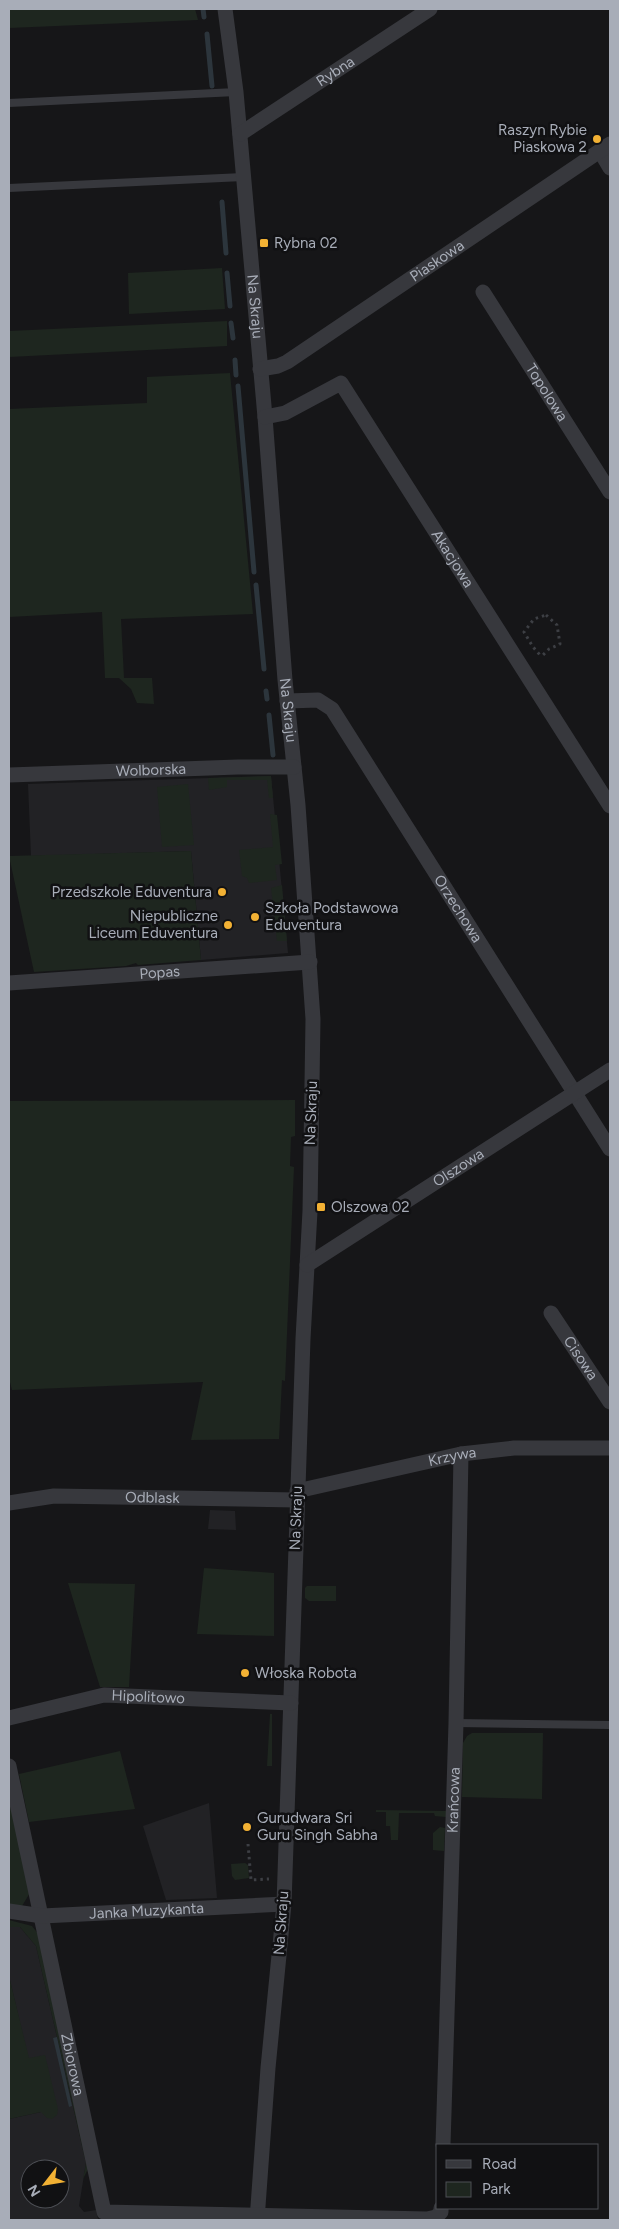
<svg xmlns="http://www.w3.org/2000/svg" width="619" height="2229" font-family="Figtree,sans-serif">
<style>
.built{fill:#222225;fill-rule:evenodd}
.green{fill:#1e261f}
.water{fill:#2c353c}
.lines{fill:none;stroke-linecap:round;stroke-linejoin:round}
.stream{stroke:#2c353c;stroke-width:5}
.path{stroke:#3d3f44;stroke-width:3;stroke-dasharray:2.5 4;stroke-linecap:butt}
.service{stroke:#37383d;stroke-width:8}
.minor{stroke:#37383d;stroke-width:15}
.poi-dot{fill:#f2b134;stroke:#111113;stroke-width:2}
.labels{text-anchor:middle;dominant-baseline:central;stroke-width:5;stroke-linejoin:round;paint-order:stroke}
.street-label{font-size:15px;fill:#a8adb8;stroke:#111113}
.poi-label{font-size:15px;fill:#a8adb8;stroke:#111113;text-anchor:start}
</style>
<rect width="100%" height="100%" fill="#161618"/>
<path class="built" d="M271,776l17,177 -87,7 -10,-109 -160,5 -3,-72z
M210,1510l25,1 1,19 -28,-1z
M209,1803l8,95 -51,2 -23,-74z
M9,1927h11l16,19 50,217 -7,43 5,6 12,-2 2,9 17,1h-106v-101l32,-7 -32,-136zM30,2169h30v30h-30z"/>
<path class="green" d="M9,9h186l3,11 -189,8z
M222,268l3,41 -96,5 -1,-41z
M227,321v25l-218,11v-26z
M230,373l23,241 -132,5 3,59h28l2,26 -17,-1 -6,-14 -12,-11h-14l-3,-66 -93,5v-208l138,-6v-26z
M271,776l2,22h-4l-2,-18h-40v7l-18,3 -1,-12z
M188,784l6,61 -32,2 -5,-60z
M270,814l7,1 5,49 -7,1 2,15 -28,3 -2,-5 -5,-2 -3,-26 34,-3z
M191,851l10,109 -63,5 -2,-2 -10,3 -92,6 -25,-116z
M282,885l5,56h-10l-6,-53z
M295,1100v36l-4,1 -1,29 4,1 -9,214 -3,-1 -3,59 -88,1 12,-58 -191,8 -3,-12v-277z
M204,1568l70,5v63l-77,-2z
M68,1583l67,1 -6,103h-29z
M307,1586h29v15h-27l-4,-3v-10z
M270,1714h2v52h-5z
M472,1733h71l-1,66 -80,-2 1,-54 4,-7z
M120,1751l15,58 -106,13 -10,-48z
M9,1795l22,96 -9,15 -13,-2z
M376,1810l70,1v6l-11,-1 -1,-3h-35l-1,27h-7l-1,-14h-4v-14h-10z
M440,1827l5,1 -1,23 -11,-1v-17z
M245,1863l3,2 1,13 -14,2 -3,-4 -1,-12z
M9,1920l23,6 7,9 49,234 -5,10 3,-16 -50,-217 -16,-19h-11z
M9,1976l20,82 16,-3 13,54 -1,6 -5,4 -5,-1 -6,-6 -32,7z"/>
<path class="water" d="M57,2037l15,69 -3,1 -16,-69z"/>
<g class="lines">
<path class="stream" d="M203,9l1,8
M207,34l5,52
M222,202l4,51
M227,273l3,33
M231,323l2,15
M235,360l1,15
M238,386l16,186
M256,585l8,84
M266,691l1,8
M269,715l4,40"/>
<path class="path" d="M546,615l11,10 3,19 -11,5 -6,6h-3l-7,-8 -9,-15 10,-13z
M248,1844l3,36 18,-1"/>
<path class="service" d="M9,103l227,-11
M9,188l234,-11
M456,1723l154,2"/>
<g class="minor">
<path id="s1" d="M225,9l11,83 29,325 20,263 13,125 15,214 -3,192 -7,128 -19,565 -16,164 -11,152"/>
<path id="s2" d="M240,134l190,-125"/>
<path d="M600,151l10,17"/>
<path id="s3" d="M483,292l127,200"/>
<path id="s4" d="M260,369l18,-3 9,-4 323,-218"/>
<path id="s5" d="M265,417l20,-4 56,-30 269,423"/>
<path id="s6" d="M287,701l31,-1 14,9 278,440"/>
<path id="s7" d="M9,775l229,-8h56"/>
<path id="s8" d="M9,983l301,-21"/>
<path id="s9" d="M307,1265l303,-195"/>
<path id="s10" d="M551,1313l59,89"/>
<path id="s11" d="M297,1491l164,-37 53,-6h96"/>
<path id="s12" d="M9,1503l45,-7 243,4"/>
<path id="s13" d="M9,1718l95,-23 187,8"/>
<path id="s14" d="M9,1766l95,446 323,7 9,-2 5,-5v-4"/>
<path id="s15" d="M9,1911l33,5 242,-12"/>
<path id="s16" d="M443,2145l13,-422 5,-269"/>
</g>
</g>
<g class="poi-dot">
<circle cx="597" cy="139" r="5"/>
<rect x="259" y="238" width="10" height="10" rx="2.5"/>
<circle cx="222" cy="892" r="5"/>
<circle cx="255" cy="917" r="5"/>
<circle cx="228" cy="925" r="5"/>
<rect x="316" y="1202" width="10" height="10" rx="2.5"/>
<circle cx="245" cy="1673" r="5"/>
<circle cx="247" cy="1827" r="5"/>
</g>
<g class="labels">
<g class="street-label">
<text stroke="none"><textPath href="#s2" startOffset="114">Rybna</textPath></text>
<text stroke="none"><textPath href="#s4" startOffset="209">Piaskowa</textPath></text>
<text stroke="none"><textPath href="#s1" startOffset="299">Na Skraju</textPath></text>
<text stroke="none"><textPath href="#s3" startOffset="119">Topolowa</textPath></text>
<text stroke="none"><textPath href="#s5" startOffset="292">Akacjowa</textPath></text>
<text stroke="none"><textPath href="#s1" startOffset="704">Na Skraju</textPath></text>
<text stroke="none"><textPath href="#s7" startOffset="142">Wolborska</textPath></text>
<text stroke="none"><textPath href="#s6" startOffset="284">Orzechowa</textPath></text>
<text stroke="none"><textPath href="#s8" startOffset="151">Popas</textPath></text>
<text transform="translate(311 1113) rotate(-88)">Na Skraju</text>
<text stroke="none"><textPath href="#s9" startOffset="180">Olszowa</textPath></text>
<text stroke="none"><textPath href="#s10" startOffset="54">Cisowa</textPath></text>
<text stroke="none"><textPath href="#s11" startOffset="159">Krzywa</textPath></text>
<text stroke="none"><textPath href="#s12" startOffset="144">Odblask</textPath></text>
<text transform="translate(296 1518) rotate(-88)">Na Skraju</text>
<text stroke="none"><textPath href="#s13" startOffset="142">Hipolitowo</textPath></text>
<text stroke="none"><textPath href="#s16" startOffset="345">Krańcowa</textPath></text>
<text stroke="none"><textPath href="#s15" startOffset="138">Janka Muzykanta</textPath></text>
<text transform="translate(281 1923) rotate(-86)">Na Skraju</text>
<text stroke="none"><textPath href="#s14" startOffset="305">Zbiorowa</textPath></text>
</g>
<g class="poi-label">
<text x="587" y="130" text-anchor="end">Raszyn Rybie<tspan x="587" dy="17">Piaskowa 2</tspan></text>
<text x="274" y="243">Rybna 02</text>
<text x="212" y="892" text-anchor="end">Przedszkole Eduventura</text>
<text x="265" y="908">Szkoła Podstawowa<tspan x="265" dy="17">Eduventura</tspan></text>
<text x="218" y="916" text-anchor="end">Niepubliczne<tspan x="218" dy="17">Liceum Eduventura</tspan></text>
<text x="331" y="1207">Olszowa 02</text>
<text x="255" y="1673">Włoska Robota</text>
<text x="257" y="1818">Gurudwara Sri<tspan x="257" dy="17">Guru Singh Sabha</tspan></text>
</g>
</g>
<rect width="619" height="2229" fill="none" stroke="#a8adb8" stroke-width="20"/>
<rect x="436" y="2144" width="162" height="65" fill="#111113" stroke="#4d4f55"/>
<rect x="446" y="2160" width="25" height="8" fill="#37383d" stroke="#4d4f55"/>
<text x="482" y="2169" font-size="15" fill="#a8adb8">Road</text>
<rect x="446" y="2182" width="25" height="15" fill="#1e261f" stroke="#4d4f55"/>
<text x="482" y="2194" font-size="15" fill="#a8adb8">Park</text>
<g transform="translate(45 2184) rotate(239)"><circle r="24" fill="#111113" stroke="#4d4f55"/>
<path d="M0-4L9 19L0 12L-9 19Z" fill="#f2b134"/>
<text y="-8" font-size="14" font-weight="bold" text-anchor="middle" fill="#a8adb8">N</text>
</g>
</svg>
